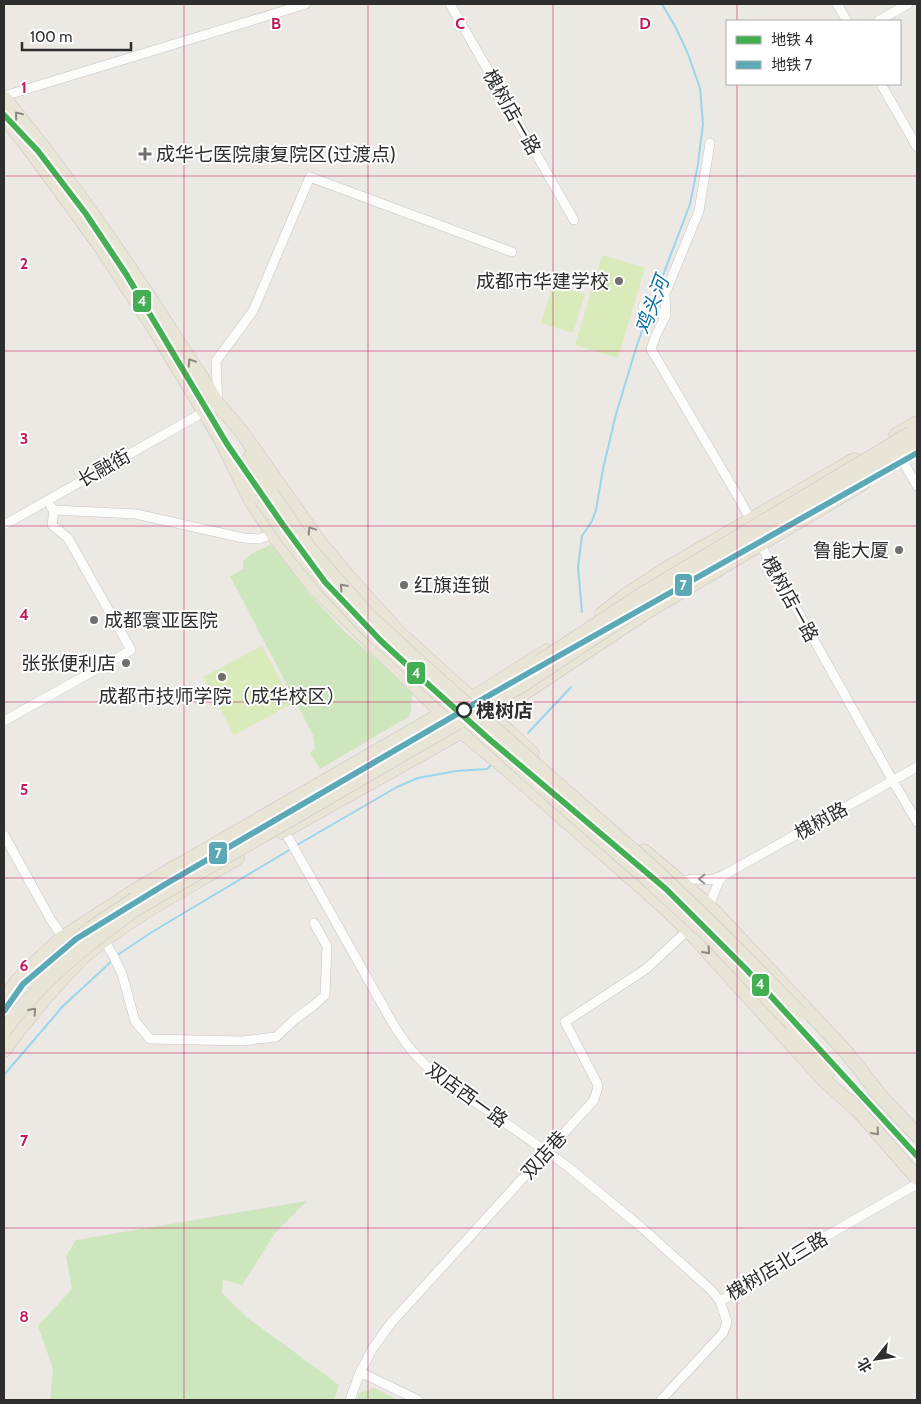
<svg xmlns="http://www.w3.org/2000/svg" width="921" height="1404" font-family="Cabin,'Noto Sans SC',sans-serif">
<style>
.green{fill:#cee6be}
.pitch{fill:#d9eabb}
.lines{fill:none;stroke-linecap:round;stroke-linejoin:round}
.stream{stroke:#99d6ec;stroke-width:2}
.minor-casing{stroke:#c5c4c5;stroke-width:10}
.primary-casing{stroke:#c6c5c4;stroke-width:15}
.minor{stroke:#fcfcfb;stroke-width:9}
.primary{stroke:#e8e4d6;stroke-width:14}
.primary-bridge-casing{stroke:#c6c5c4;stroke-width:15;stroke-linecap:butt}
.primary-bridge{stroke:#e8e4d6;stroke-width:14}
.metro-1-casing{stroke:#fff;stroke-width:10}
.metro-2-casing{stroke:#fff;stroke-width:10}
.metro-1{stroke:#44af52;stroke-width:6}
.metro-2{stroke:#5ba8b6;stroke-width:6}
.oneway{stroke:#8b8982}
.oneway2{stroke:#959594}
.grid{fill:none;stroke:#c2185b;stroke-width:1;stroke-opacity:0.55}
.poi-dot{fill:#706f6e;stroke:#fff;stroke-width:2}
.stop-dot{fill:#fff;stroke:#2e2e2e;stroke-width:2.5}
.labels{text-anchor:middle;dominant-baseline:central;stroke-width:4;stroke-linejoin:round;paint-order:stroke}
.street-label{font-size:19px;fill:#2e2e2e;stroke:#fff}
.poi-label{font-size:19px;fill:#2e2e2e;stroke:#fff;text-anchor:start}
.stop-label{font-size:19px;font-weight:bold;fill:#2e2e2e;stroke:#fff;text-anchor:start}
.water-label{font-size:20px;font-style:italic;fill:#0d6fa3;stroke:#fff}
.grid-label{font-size:16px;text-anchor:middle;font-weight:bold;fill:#c2185b;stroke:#fff;stroke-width:4;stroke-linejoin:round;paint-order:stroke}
.line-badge{stroke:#fff;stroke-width:2}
.badge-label{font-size:14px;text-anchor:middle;font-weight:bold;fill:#fff}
</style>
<rect width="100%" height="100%" fill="#ece8e4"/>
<path class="green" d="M270,545l6,3 31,43 37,40 69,60 -3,25 -90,53 -10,-16 5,-5 -2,-13 -83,-159 13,-7v-8l8,-7z
M307,1201l-32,32 -33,52 -19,-5 -1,13 26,25 91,67 -5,15h-284l3,-31 -15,-43 34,-37 -6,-33 10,-16z
M374,1388l24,12h-41l2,-7z"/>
<path class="pitch" d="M602,255l43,13 -27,90 -43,-13z
M553,284l32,10 -12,39 -32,-10z
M262,646l31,57 -59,32 -31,-58z"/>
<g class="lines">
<path class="stream" d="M651,307l39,-103 8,-40 5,-40 -3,-36 -12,-34 -12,-26 -14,-24
M582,612l-4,-45 4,-31 10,-15 4,-11 7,-41 13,-55 21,-69 12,-34
M528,733l43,-46
M297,845l100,-58 21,-9 38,-7 31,-2 5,-5
M116,956l36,-24 139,-83
M4,1075l59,-69 50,-46"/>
<g class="minor-casing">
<path id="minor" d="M450,4l124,216
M837,4l10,17
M878,21l30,-17
M881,84l36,63
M4,96l302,-92
M710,143l-11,68 -34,83 1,21 -10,20 -5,14 89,151 13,25
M643,306l23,9
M902,460l15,26
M51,507l3,3 82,4 107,24 16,1 14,-5
M4,525l214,-121 -2,-43 37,-50 57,-134 202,75
M759,542l134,239 24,41
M4,721l127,-71 -63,-112 -16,-13 2,-15
M284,830l108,192c14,23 25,37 46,54l129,90 74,61 70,63 9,11
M4,835l47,85 14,21
M724,875l193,-108
M679,882l14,-3 18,1 13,-5 -5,6 -10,25
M104,940l9,15 9,19 13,47 15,18 92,2 34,-4 19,-18 18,-13 12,-11 2,-49 -13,-23
M360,1372l58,28
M350,1400l10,-28 13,-24 18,-25 203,-223 4,-13 -1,-4 -32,-61 81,-53 42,-39
M661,1400l62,-67 4,-11 -7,-21 56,-32 47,-31 94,-54"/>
</g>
<g class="primary-casing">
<path id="primary" d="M4,98c62,76 118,156 171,239 16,24 32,49 47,74
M4,117l22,27 75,103 54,83 70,116
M218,404l23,27 77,109 27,33 54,60 133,120
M896,435l21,-12
M220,438l30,61 23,35 37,49 152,149 45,37 155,136 26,25 135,149 32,29
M250,457l21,36
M602,614l27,-21 37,-24 188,-109
M282,832l209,-117 152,-101 220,-131
M644,851l65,55 139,148 31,40
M4,1000l13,-19 18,-18 27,-25 74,-48 307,-177 28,-14 76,-48
M792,1024l36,48
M4,1050c18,-25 37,-48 58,-71 7,-7 14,-15 21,-22 46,-40 102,-68 154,-99
M873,1088l44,47
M850,1101l67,77"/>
</g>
<use href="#minor" class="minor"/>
<use href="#primary" class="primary"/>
<g class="primary-bridge-casing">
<path id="primary-bridge" d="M271,493l41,59 57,64 70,64 213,187 66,63 83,84
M261,499l30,43 35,43 45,48 183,165 92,80 64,59 82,87
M539,662l102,-67 270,-162
M35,979l56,-51 44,-29
M4,1031c35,-49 82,-86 130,-121l390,-226 145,-96 58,-35 190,-109"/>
</g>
<use href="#primary-bridge" class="primary-bridge"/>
<g class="metro-1-casing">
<path id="metro-1" d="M4,115l34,36 48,63 40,60 101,170 56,81 42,57 56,59 50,46 58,52 177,150 80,80 171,187"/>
</g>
<g class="metro-2-casing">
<path id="metro-2" d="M4,1011l19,-27 53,-45 88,-54 324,-189 429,-243"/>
</g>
<use href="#metro-1" class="metro-1"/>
<use href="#metro-2" class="metro-2"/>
</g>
<defs><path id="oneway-chevron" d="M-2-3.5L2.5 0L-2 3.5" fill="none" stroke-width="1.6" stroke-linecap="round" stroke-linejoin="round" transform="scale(1.25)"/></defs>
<g class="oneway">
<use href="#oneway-chevron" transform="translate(18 115) rotate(-129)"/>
<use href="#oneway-chevron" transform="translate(191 362) rotate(-123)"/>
<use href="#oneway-chevron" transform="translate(311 530) rotate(-124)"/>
<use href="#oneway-chevron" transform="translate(343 587) rotate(-132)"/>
<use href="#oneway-chevron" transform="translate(707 951) rotate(48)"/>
<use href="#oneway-chevron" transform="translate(33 1011) rotate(-49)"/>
<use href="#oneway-chevron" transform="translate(876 1132) rotate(48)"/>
</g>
<use class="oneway2" href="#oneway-chevron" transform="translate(702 879) rotate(-179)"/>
<path class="grid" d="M184,4v1396M368,4v1396M553,4v1396M737,4v17M737,84v1316M4,176h913M4,351h913M4,526h913M4,702h913M4,878h913M4,1053h913M4,1228h913"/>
<g class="poi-dot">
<path d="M142.5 146.5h5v5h5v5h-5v5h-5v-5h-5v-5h5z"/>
<circle cx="619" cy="281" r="5"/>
<circle cx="899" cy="550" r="5"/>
<circle cx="404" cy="585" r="5"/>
<circle cx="94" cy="620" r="5"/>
<circle cx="126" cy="663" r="5"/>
<circle cx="222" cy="677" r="5"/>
</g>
<circle class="stop-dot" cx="464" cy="710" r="7"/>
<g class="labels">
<g class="street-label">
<text transform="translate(512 112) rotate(60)">槐树店一路</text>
<text transform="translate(104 468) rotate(-29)">长融街</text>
<text transform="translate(790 599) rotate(61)">槐树店一路</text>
<text transform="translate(821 821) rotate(-29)">槐树路</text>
<text transform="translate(467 1095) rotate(36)">双店西一路</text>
<text transform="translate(544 1155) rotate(-48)">双店巷</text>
<text transform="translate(777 1266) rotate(-31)">槐树店北三路</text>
</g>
<g class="poi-label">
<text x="156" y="154">成华七医院康复院区(过渡点)</text>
<text x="609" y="281" text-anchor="end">成都市华建学校</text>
<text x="889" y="550" text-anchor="end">鲁能大厦</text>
<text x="414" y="585">红旗连锁</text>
<text x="104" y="620">成都寰亚医院</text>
<text x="116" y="663" text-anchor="end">张张便利店</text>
<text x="222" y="696" text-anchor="middle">成都市技师学院（成华校区）</text>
</g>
<g class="stop-label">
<text x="476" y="710">槐树店</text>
</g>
<g class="water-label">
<text transform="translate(652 305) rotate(-69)">鸡头河</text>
</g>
</g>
<g class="grid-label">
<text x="276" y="29">B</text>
<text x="460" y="29">C</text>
<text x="645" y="29">D</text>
<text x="24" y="93">1</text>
<text x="24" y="269">2</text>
<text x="24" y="444">3</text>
<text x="24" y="620">4</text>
<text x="24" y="795">5</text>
<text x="24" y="971">6</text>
<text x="24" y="1146">7</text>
<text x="24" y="1322">8</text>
</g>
<g class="line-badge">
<rect x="132" y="289" width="20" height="24" rx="5" fill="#44af52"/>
<rect x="674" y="573" width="19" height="24" rx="5" fill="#5ba8b6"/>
<rect x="406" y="661" width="20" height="24" rx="5" fill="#44af52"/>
<rect x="208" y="841" width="20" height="24" rx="5" fill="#5ba8b6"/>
<rect x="751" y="973" width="19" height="24" rx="5" fill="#44af52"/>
</g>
<g class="badge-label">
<text x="142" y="306">4</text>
<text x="683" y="590">7</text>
<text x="416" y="678">4</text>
<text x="218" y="858">7</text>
<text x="760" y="989">4</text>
</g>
<rect width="921" height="1404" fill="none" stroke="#2e2e2e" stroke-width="10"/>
<rect x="726" y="20" width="175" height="65" fill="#ffffff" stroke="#ababab"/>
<rect x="736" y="36" width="25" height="8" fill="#44af52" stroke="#ababab"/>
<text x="771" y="45" font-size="15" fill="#2e2e2e">地铁 4</text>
<rect x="736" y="61" width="25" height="8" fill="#5ba8b6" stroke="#ababab"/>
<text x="771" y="70" font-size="15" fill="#2e2e2e">地铁 7</text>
<g transform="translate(876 1359) rotate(240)" stroke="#ffffff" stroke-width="4" paint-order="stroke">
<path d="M0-4L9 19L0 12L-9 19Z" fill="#2e2e2e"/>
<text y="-8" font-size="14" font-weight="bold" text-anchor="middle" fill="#2e2e2e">北</text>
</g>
<path d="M22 42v8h109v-8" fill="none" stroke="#2e2e2e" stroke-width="2.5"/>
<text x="30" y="42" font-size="15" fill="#2e2e2e" stroke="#ffffff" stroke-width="4" paint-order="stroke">100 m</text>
</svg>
